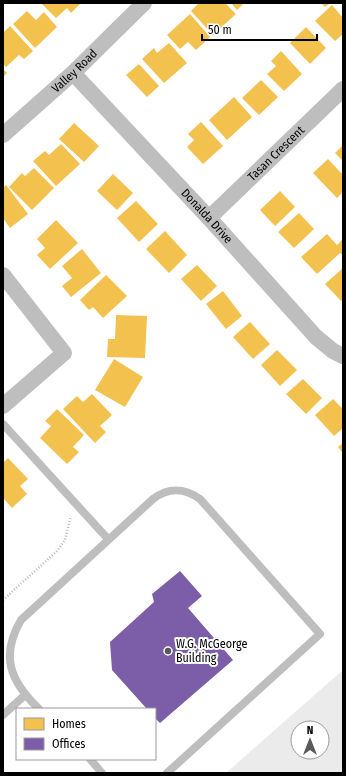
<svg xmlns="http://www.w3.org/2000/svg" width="346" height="776" font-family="'Fira Sans Condensed',sans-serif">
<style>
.green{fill:#ebebeb;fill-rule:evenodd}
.homes{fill:#f2c14e}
.offices{fill:#7b5ea7}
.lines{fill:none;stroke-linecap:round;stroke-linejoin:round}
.path{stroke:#b9b9b9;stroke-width:2.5;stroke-dasharray:1 2;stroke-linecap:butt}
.lane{stroke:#bebebe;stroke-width:8}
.street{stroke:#bebebe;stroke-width:16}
.poi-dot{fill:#595959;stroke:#fff;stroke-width:1.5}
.labels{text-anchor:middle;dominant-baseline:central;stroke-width:4;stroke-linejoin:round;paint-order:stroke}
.street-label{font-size:12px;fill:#000;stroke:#fff}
.poi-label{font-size:12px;fill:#000;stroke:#fff;text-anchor:start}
</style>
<rect width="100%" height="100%" fill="#fff"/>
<path class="green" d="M343,670v103h-117zM298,728h24v24h-24z"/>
<path class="homes" d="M41,3h40l-10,10 -4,-5 -11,10z
M199,3h26l11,11 -23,21 -22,-24z
M231,3h13l-7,7z
M321,3h9l-5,4z
M332,5l11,13v16l-8,7 -20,-20z
M27,11l9,9 8,-8 13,15 -22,21 -22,-24z
M190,14l20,23 -14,13 -8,-8 -8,7 -13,-14z
M10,26l23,25 -9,8 -5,-4 -13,12 -3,-3v-31z
M306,27l20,21 -16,16 -20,-21z
M169,43l18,20 -23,20 -22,-24 12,-11 3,5z
M281,51l21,23 -18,17 -17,-17 9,-8 -5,-5z
M139,64l20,22 -12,11 -21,-22z
M3,69l4,4 -4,4z
M261,80l17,17 -19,18 -17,-17z
M234,97l18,20 -25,23 -18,-20z
M201,122l22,24 -20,18 -16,-17 7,-7 -6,-6z
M74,123l25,23 -15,16 -25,-23z
M61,144l19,20 -24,22 -23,-25 12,-10 4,4z
M343,145v16l-8,-8z
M328,159l15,16v17l-6,6 -24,-25z
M34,168l20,20 -22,22 -23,-23 13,-14 3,3z
M113,174l20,19 -16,17 -20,-19z
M6,185l22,29 -18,14 -7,-10v-30z
M280,191l15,16 -20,19 -15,-16z
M136,201l22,23 -19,18 -22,-24z
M299,213l15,16 -20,19 -16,-16z
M56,220l22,23 -28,26 -13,-14 8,-7 -8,-9z
M165,231l22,24 -18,18 -23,-24z
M327,234l10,11 6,-6v16l-3,-2 -23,21 -16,-17z
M82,249l19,24 -30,24 -9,-11 10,-8 -10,-12z
M197,265l20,21 -16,15 -20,-22z
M343,268v31l-2,2 -16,-17z
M106,275l21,21 -24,22 -10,-11 -4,3 -9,-10z
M223,291l19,25 -16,13 -20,-25z
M116,315l31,1 -2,42 -38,-1 1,-18h7z
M250,322l20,22 -17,15 -20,-22z
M277,350l20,20 -17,16 -19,-21z
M114,359l29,18 -18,30 -30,-17z
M303,379l19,19 -16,16 -20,-20z
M92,394l20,21 -12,11 6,6 -11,11 -32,-34 14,-13 6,6z
M333,399l10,10v19l-9,8 -19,-21z
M57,409l27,26 -11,12 6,5 -12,12 -27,-26 11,-12 -6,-5z
M343,443v10l-5,-6z
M8,458l20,21 -8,7 7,8 -15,14 -9,-10v-35z"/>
<path class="offices" d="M180,571l22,25 -14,12 45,52 -73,63 -5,-5v-9h-8l-35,-39 -2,-28 44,-40 -2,-8z"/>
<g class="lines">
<path class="path" d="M3,600l54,-49 8,-11 6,-24"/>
<path class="lane" d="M3,424l105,115
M39,709c-29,-28 -39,-53 -18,-89l132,-121c16,-12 31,-11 47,0l120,135 -153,139
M3,715l22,-20
M90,759l12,14"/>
<g class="street">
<path id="s1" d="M73,73l136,145 107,119 17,14 10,5"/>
<path id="s2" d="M3,135l70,-62 71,-70"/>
<path id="s3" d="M209,218l134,-129"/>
<path d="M3,275l61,78 -61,53"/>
</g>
</g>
<circle class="poi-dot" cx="168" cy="651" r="4"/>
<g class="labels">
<g class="street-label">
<text stroke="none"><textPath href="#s2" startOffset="96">Valley Road</textPath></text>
<text stroke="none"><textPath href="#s3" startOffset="93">Tasan Crescent</textPath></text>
<text stroke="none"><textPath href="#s1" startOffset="196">Donalda Drive</textPath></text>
</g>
<g class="poi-label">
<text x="176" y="644">W.G. McGeorge<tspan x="176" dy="14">Building</tspan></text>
</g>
</g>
<rect width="346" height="776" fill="none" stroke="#000000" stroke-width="8"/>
<rect x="16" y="708" width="140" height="52" fill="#ffffff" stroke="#999999"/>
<rect x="24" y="718" width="20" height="12" fill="#f2c14e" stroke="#999999"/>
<text x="52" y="728" font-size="12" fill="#000000">Homes</text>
<rect x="24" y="738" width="20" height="12" fill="#7b5ea7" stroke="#999999"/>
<text x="52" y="748" font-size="12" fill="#000000">Offices</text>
<g transform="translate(310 740)"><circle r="19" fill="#ffffff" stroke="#999999"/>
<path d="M0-3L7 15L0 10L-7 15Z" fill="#595959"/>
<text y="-6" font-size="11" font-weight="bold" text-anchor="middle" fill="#000000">N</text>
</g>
<path d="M202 34v6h115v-6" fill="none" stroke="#000000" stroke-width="2"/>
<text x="208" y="34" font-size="12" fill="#000000" stroke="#ffffff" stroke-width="3" paint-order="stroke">50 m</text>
</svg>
